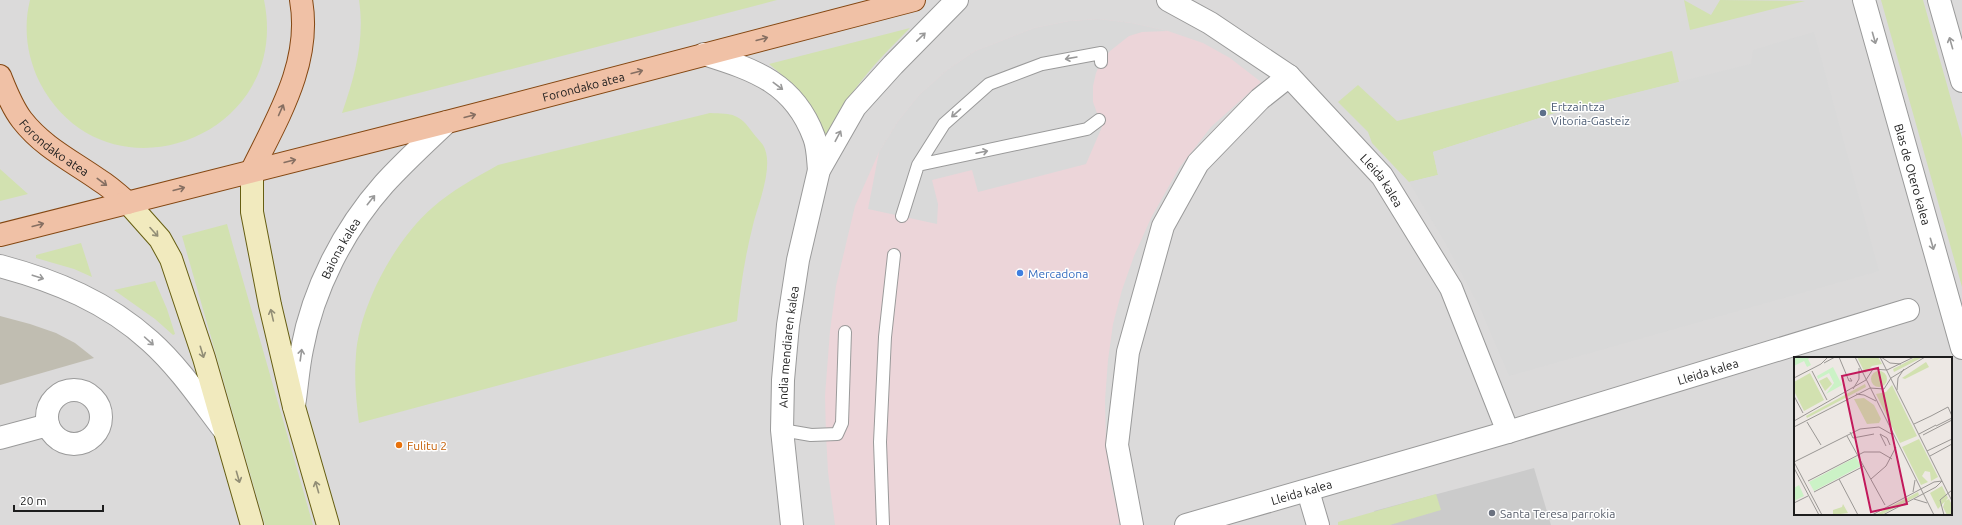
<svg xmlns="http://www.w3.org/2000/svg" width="1962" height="525" font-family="Ubuntu,sans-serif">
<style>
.residential{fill:#dbdada;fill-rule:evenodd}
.commercial{fill:#ecd5d9}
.religious{fill:#cbcbcb}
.construction{fill:#c0bdb1}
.grass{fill:#d2e1b0}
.parking{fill:#d9d9d9}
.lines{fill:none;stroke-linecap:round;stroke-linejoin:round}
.lane-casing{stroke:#9a9a9a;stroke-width:14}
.street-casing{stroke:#9a9a9a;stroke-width:24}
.secondary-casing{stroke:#665e12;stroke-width:24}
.primary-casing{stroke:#844712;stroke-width:24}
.lane{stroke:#fff;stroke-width:12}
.street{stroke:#fff;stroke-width:22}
.secondary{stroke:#f1eabe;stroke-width:22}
.primary{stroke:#f0c1a6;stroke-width:22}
.oneway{stroke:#999}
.oneway2{stroke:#866f62}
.oneway3{stroke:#928e76}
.service-dot{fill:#5c6f8a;stroke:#fff;stroke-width:1.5}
.shop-dot{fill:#3f7fe0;stroke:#fff;stroke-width:1.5}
.food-dot{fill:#e8710a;stroke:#fff;stroke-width:1.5}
.worship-dot{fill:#6b7280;stroke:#fff;stroke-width:1.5}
.labels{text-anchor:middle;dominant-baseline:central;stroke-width:3;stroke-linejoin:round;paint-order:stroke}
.street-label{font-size:12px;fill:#1d1d1d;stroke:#fff}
.service-label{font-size:12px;fill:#4e5e75;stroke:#fff;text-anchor:start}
.shop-label{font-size:12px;fill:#366cbe;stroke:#fff;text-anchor:start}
.food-label{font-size:12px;fill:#c56008;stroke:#fff;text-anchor:start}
.worship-label{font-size:12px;fill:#5b616d;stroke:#fff;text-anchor:start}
.inset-road{fill:none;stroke:#9a9794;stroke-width:1}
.view{fill:#c2185b;fill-opacity:0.15;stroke:#c2185b;stroke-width:2}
.inset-edge{fill:none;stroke:#1d1d1d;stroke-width:2}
</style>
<rect width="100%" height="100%" fill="#ede8e4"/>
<path class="residential" d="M0,0h1962v525h-1962zM1795,358h156v156h-156z"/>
<path class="commercial" d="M1099,19l33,4 36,8 35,12 27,15 31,24 -50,45 -32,41 -28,50 -17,38 -12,34 -9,34 -5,36 -3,40 1,44 5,40 10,39 -6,2h-280l-7,-53 -2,-37 -1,-39 5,-65 6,-45 19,-80 24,-54 19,-31 21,-26 28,-25 28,-19 59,-23 35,-7z"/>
<path class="religious" d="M1534,468l17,57h-173l-4,-14z"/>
<path class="construction" d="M0,316l30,8 26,9 19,10 19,15 -94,27z"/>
<path class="grass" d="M30,0h234c29,139 -159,207 -224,83 -13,-26 -17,-55 -10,-83z
M359,0h418l-435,113c13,-37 23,-74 17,-113z
M1684,0l27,15 9,-15 85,1 -115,29z
M1881,0h42l39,138v149z
M910,28c-35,35 -63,64 -83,110l-17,-32 -16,-21 -25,-21z
M1672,51l7,31 -124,31 -122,39 5,23 -29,7 -37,-39 -4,-11 -30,-30 20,-17 39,36z
M710,113c23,1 29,0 43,20 3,4 7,8 10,12 12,20 -5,59 -10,80 -8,31 -13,64 -16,96l-378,102c-3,-23 -5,-45 -3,-69 4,-49 39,-114 76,-146 19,-17 43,-30 66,-43z
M0,169l28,25 -28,7z
M227,224l5,18 81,283h-48l-83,-289z
M81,243l11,34 -18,-8 -38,-11v-3z
M155,281l12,28 8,25 -2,1 -18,-16 -41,-29z
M1436,494l5,16 -51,15h-52v-3z"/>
<path class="parking" d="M1099,19l33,4 36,8 -26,1 -13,4 -19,15 -9,11 -5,11 -3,13v16l9,25 -16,37 -108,28 -6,-22 -40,10 6,24 -1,20 -69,-15 11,-57 19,-31 21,-26 28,-25 28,-19 59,-23 35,-7z
M1814,32l65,239 -370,105 -29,-68 -34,-64 -37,-62 29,-7 -5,-23 122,-39 196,-49 2,-14z"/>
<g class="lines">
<g class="lane-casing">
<path id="lane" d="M1099,120l-12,9 -169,36 26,-41 45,-40 53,-20 59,-11v9
M902,216l16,-51
M782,430l29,5 26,-1 5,-11 3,-91
M883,525l-3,-83 5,-105 9,-82"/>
</g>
<g class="street-casing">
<g id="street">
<path id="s1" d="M1168,0l42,23 79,53 93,100 69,112 57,144"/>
<path id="s2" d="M1864,0l98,348"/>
<path d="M1939,0l23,81"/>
<path d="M704,54c51,16 90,29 110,83 4,10 4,23 5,33"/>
<path d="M0,266c56,15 107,36 150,75 29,26 51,59 74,89"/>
<circle cx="74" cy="417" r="27"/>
<path id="s3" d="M294,406c3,-19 4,-38 8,-57 11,-60 42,-120 82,-165 20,-22 42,-42 63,-62"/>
<path d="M0,438l48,-13"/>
<path d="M1308,491l10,34"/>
<path id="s4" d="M792,525l-10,-95 1,-50 5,-55 10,-65 21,-90 36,-63 38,-42 64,-65"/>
<path d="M1132,525l-15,-80 11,-93 35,-126 35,-63 62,-64 29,-23"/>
<path id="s5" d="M1186,525l322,-93 400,-122"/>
</g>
</g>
<g class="secondary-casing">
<path id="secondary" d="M252,170v42l18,93 24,102 34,118
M128,203l32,36 11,20 33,99 48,167"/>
</g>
<g class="primary-casing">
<g id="primary">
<path id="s6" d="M0,76c6,15 12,31 22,44 21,27 50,41 77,60 10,6 20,15 29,23"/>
<path d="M252,170c26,-53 60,-108 49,-170"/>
<path id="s7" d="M0,235l447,-113 467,-122"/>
</g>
</g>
<use href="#lane" class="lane"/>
<use href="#street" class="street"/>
<use href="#secondary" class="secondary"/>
<use href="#primary" class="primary"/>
</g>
<defs><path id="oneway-shaft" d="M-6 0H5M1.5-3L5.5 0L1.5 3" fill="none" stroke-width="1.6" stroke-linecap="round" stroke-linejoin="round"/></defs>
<g class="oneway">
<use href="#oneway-shaft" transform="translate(921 37) rotate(-44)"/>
<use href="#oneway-shaft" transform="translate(1874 38) rotate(74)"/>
<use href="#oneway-shaft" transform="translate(1951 43) rotate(-106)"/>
<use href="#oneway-shaft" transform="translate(1071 58) rotate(170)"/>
<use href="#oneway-shaft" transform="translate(778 86) rotate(37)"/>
<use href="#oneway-shaft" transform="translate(956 113) rotate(139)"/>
<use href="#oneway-shaft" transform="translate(838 136) rotate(-62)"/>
<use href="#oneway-shaft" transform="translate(982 152) rotate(-12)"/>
<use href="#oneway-shaft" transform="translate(371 200) rotate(-51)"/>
<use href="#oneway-shaft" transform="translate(1932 244) rotate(74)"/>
<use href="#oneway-shaft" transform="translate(38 277) rotate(18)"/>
<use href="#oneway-shaft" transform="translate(149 341) rotate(42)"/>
<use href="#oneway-shaft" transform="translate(301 355) rotate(-82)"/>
</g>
<g class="oneway2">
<use href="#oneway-shaft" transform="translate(762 39) rotate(-15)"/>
<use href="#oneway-shaft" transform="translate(637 72) rotate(-15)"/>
<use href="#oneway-shaft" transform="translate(281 110) rotate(-66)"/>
<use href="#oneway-shaft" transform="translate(470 116) rotate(-15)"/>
<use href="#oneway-shaft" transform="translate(290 161) rotate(-14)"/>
<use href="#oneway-shaft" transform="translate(102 182) rotate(37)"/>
<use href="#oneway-shaft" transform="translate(179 189) rotate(-15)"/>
<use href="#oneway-shaft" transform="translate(38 225) rotate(-15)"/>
</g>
<g class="oneway3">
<use href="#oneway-shaft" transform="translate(154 232) rotate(48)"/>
<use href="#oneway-shaft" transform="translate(272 315) rotate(-103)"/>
<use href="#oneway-shaft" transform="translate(202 352) rotate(73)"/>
<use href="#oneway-shaft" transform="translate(238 477) rotate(74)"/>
<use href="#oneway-shaft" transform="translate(317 487) rotate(-106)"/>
</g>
<circle class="service-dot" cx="1543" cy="113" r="4"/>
<circle class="shop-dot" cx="1020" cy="273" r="4"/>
<circle class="food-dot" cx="399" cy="445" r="4"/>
<circle class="worship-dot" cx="1492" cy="513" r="4"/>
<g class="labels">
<g class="street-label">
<text stroke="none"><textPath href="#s7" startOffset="602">Forondako atea</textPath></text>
<text stroke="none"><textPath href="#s6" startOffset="92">Forondako atea</textPath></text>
<text stroke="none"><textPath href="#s2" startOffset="181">Blas de Otero kalea</textPath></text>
<text stroke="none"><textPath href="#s1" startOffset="283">Lleida kalea</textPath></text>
<text stroke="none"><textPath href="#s3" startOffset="166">Baiona kalea</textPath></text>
<text stroke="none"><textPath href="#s4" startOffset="179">Andia mendiaren kalea</textPath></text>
<text stroke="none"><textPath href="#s5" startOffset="544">Lleida kalea</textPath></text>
<text stroke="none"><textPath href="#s5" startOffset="120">Lleida kalea</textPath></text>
</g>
<g class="service-label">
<text x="1551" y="106">Ertzaintza<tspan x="1551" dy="14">Vitoria-Gasteiz</tspan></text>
</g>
<g class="shop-label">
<text x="1028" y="273">Mercadona</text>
</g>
<g class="food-label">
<text x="407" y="445">Fulitu 2</text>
</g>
<g class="worship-label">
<text x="1500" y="513">Santa Teresa parrokia</text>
</g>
</g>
<g transform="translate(1794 357)">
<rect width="158" height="158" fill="#ede8e4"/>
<path d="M63,0h21l4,7 -10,2 -7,7zM122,0h7l-29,15 -1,-3zM132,5l3,5 -24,12 -3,-1zM77 22a8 8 0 1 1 16 0a8 8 0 1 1-16 0ZM16,16l14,27 -20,11 -10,-20v-9zM33,20l5,7 -7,7 -6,-10zM71,27l1,3 -59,31 -1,-2zM98,28l25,51 -17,7 -24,-49 10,-2zM70,41l10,7 7,14 -2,4 -12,1 -13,-25zM125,82l19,38 -7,4 -1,-9 -5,-1 -3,5 6,6 -7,3 -19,-38zM148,129l6,12 -10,11 -8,-16zM124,135l1,3 -38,20h-6zM155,142l3,6v10h-5l-4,-8 2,-6zM49,147l5,9 -15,2v-5l9,-3z" fill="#d2e1b0"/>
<path d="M0,0h17l-3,2 3,6 -4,2 -3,-6 -10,5zM39,10l9,18 -16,9 8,-11 -5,-10 -11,6 -1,-3zM62,100l5,9 -47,25 -5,-9zM5,128l5,11 -10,5v-13z" fill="#cbf2c6"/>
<path class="inset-road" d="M45,0l10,24h3l-2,-3M61,0l79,158M86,0l72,144M87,0l9,6 11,1M30,6l11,-6M93,13l27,-13M18,14l15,29M0,21l27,-14 7,-7M97,21l34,-21M72,23l7,-11 14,1M76,31l14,1 7,-11M59,32l6,-10v-11M103,33l1,-12 6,-9M62,37l8,1 12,6M0,39l9,17M137,59l17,-9 4,9M0,64l72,-41M13,65l14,23M120,67l17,-8M142,69l16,-8M0,70l76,-39M56,75l3,6 21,-4M125,77l17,-9M129,78l29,-15M53,79l38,69M92,89l-6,-12 7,4 3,7M133,94l25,-12M136,99l22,-12M0,111l25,47M45,122l19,36M77,122l15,-13 10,-19M14,124l56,-29h16l12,7M20,135l50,-26M119,135l2,-12M120,142l13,4M0,146l14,-7M28,158l-28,-53 66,-33 19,-2 14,8M78,158l62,-33 8,-1M89,158l53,-28 6,-6M150,158l-4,-15 12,-10"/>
<path class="view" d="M84,11l29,136 -36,8 -29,-136z"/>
<rect width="158" height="158" class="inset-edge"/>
</g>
<path d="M14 505v6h89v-6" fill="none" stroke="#1d1d1d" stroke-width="2"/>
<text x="20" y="505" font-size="12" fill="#1d1d1d" stroke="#ffffff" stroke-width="3" paint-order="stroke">20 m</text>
</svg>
